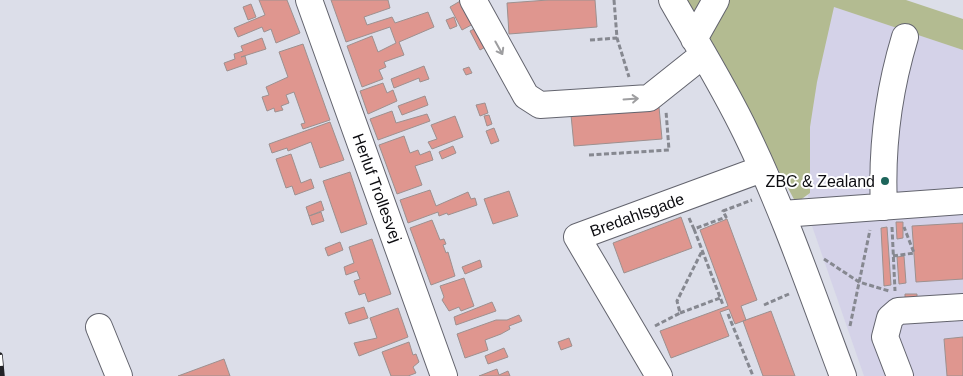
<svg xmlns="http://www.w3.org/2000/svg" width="963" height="376" font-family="Helvetica,sans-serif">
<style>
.education{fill:#d4d2e8}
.green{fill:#b3bb91}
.building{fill:#df968f;stroke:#9d908f}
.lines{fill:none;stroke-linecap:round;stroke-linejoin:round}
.minor-casing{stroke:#63646e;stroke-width:28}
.path{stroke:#868890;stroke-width:3;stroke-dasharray:5 2.5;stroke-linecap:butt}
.minor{stroke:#fff;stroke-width:26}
.rail-casing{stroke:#222227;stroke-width:5.5}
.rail{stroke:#fff;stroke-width:4;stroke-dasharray:11;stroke-linecap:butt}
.oneway{stroke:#9e9ea0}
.poi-dot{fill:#1d655b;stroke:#fff;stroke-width:2}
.labels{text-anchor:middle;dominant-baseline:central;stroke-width:4;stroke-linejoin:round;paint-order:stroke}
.poi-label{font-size:16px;fill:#0d0d11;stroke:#fff;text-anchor:end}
.street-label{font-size:16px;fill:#0d0d11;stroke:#fff}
</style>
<rect width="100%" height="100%" fill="#dcdee9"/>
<path class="education" d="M834,0l129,31v345h-99l-53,-153 -9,-84z"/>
<path class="green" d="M687,0h219l57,19v31l-129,-43 -17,75 -7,45v66l-14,10z"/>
<path class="building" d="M259,0h28l13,33 -24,10 -5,-14 -7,3 -2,-5 -24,10 -4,-9 31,-13z
M331,0h57l2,8 -26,9 3,8 25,-8 3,6 33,-11 6,15 -35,15 5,13 -20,7 2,5 -7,3 4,9 -21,8 -15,-41 25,-10 6,16 18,-9 -6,-16 -44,15z
M462,0l13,23 -13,7 -12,-23z
M548,0h47l2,27 -88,7 -2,-31z
M251,4l5,13 -8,3 -5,-13z
M454,17l3,9 -7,3 -4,-9z
M478,27l11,18 -9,5 -10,-19z
M262,38l4,11 -25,8 4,-1 2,8 -20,7 -3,-8 11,-4 -1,-5 9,-3 -2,-5z
M303,44l27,76 -27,9 -2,-5 4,-1 -11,-31 -8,3 3,8 -8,3 2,4 -8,2 -1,-4 -7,3 -5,-14 7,-2 -3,-8 22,-10 -9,-25z
M424,66l5,13 -9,3 -1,-4 -25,10 -3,-9z
M469,67l3,6 -6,2 -3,-6z
M383,83l4,10 6,-3 4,11 -29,13 -8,-23z
M425,96l3,9 -26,10 -4,-9z
M485,103l3,10 -8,3 -4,-11z
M659,107l3,32 -88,7 -3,-31z
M392,111l4,12 31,-9 3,7 -52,19 -8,-21z
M489,115l3,9 -5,2 -3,-10z
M455,116l8,21 -31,12 -4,-7 9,-3 -6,-14z
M330,122l14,38 -24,8 -9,-26 -23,9 -1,-3 -15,5 -3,-9z
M494,128l5,13 -8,3 -5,-13z
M404,136l6,17 8,-3 2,5 10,-4 3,9 -18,6 7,19 -25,9 -18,-49z
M453,146l3,7 -14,6 -3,-7z
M291,154l10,29 10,-4 3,9 -19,7 -3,-9 -6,2 -10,-29z
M350,172l17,52 -26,9 -18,-52z
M430,190l6,16 32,-14 3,7 4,-1 2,7 -29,10 -1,-2 -8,3 -1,-4 -30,11 -8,-23z
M509,191l9,25 -25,8 -9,-25z
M321,201l3,9 -15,6 -3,-9z
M321,212l3,9 -12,4 -3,-9z
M681,217l11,31 -68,25 -11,-30z
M727,219l30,81 -16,6 5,14 -11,4 -6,-15 -9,3 9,24 -58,22 -11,-27 68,-25 -28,-76z
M432,220l8,20 4,-1 2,5 -3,1 3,8 2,-1 7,24 -24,9 -21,-57z
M896,222h7v16l-6,1z
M963,223v56l-47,3 -4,-56z
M887,227l4,58 -7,1 -3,-58z
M372,239l19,55 -23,8 -3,-9 -6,2 -5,-14 6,-2 -3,-8 -11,4 -2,-8 10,-4 -5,-16z
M340,242l3,8 -15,6 -3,-8z
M904,256l2,27 -7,1 -2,-27z
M480,260l2,7 -17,7 -3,-7z
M464,278l10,28 -13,5 -2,-4 -10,4 -7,-11 2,-3 -4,-11z
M905,294h12v4l-12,1z
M492,302l4,9 -40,14 -2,-8z
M364,307l4,11 -19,6 -4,-11z
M398,308l10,29 -49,19 -5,-13 23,-5 -7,-20z
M771,311l24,65h-32l-20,-55z
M519,315l3,6 -13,5 1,3 -9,5 -16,6 3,10 -23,8 -8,-24 39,-14h11z
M963,337v39h-16l-3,-37z
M569,338l3,8 -11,4 -3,-8z
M409,342l4,13 3,-1 3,8 -6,5 3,6 -8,3h-17l-9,-24z
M504,348l4,9 -20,7 -3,-8z
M224,359l6,17h-52z
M497,369l2,6 9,-4 2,5h-31z"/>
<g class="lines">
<g class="minor-casing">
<path id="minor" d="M309,0l135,376
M473,0l53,96 14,9 109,-7 54,-43
M672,0c25,44 52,87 74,133 38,78 66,161 97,243
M694,39l22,-39
M884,207c-3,-60 4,-114 21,-170
M782,214l181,-13
M99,327l20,49
M659,376l-82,-139 185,-68
M900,376l-15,-39 5,-19 8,-7 65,-4"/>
</g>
<path class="path" d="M614,0l3,38 12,39
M590,40l27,-2
M589,155l80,-5 -3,-39
M689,218l5,11 32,-12 -3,-6 29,-11
M892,227l3,64
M694,229l29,76
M893,256l21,-3 -10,-26
M824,259l35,23 30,9
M764,305l25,-11
M680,313l40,-15
M728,314l25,62
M655,326l25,-13 -3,-12 25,-50
M850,326l20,-96"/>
<use href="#minor" class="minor"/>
<g class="rail-casing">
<path id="rail" d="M0,355l2,21"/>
</g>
<use href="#rail" class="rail"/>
</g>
<defs><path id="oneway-shaft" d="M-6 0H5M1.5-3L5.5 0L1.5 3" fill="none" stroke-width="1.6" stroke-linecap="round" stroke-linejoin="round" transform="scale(1.25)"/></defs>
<g class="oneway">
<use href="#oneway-shaft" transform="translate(499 48) rotate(61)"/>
<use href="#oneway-shaft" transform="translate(631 99) rotate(-4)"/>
</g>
<circle class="poi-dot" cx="885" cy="181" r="5"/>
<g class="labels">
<g class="poi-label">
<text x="875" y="181">ZBC &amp; Zealand</text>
</g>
<g class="street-label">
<text transform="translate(377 188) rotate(70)">Herluf Trollesvej</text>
<text transform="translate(637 215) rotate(-20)">Bredahlsgade</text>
</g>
</g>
</svg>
